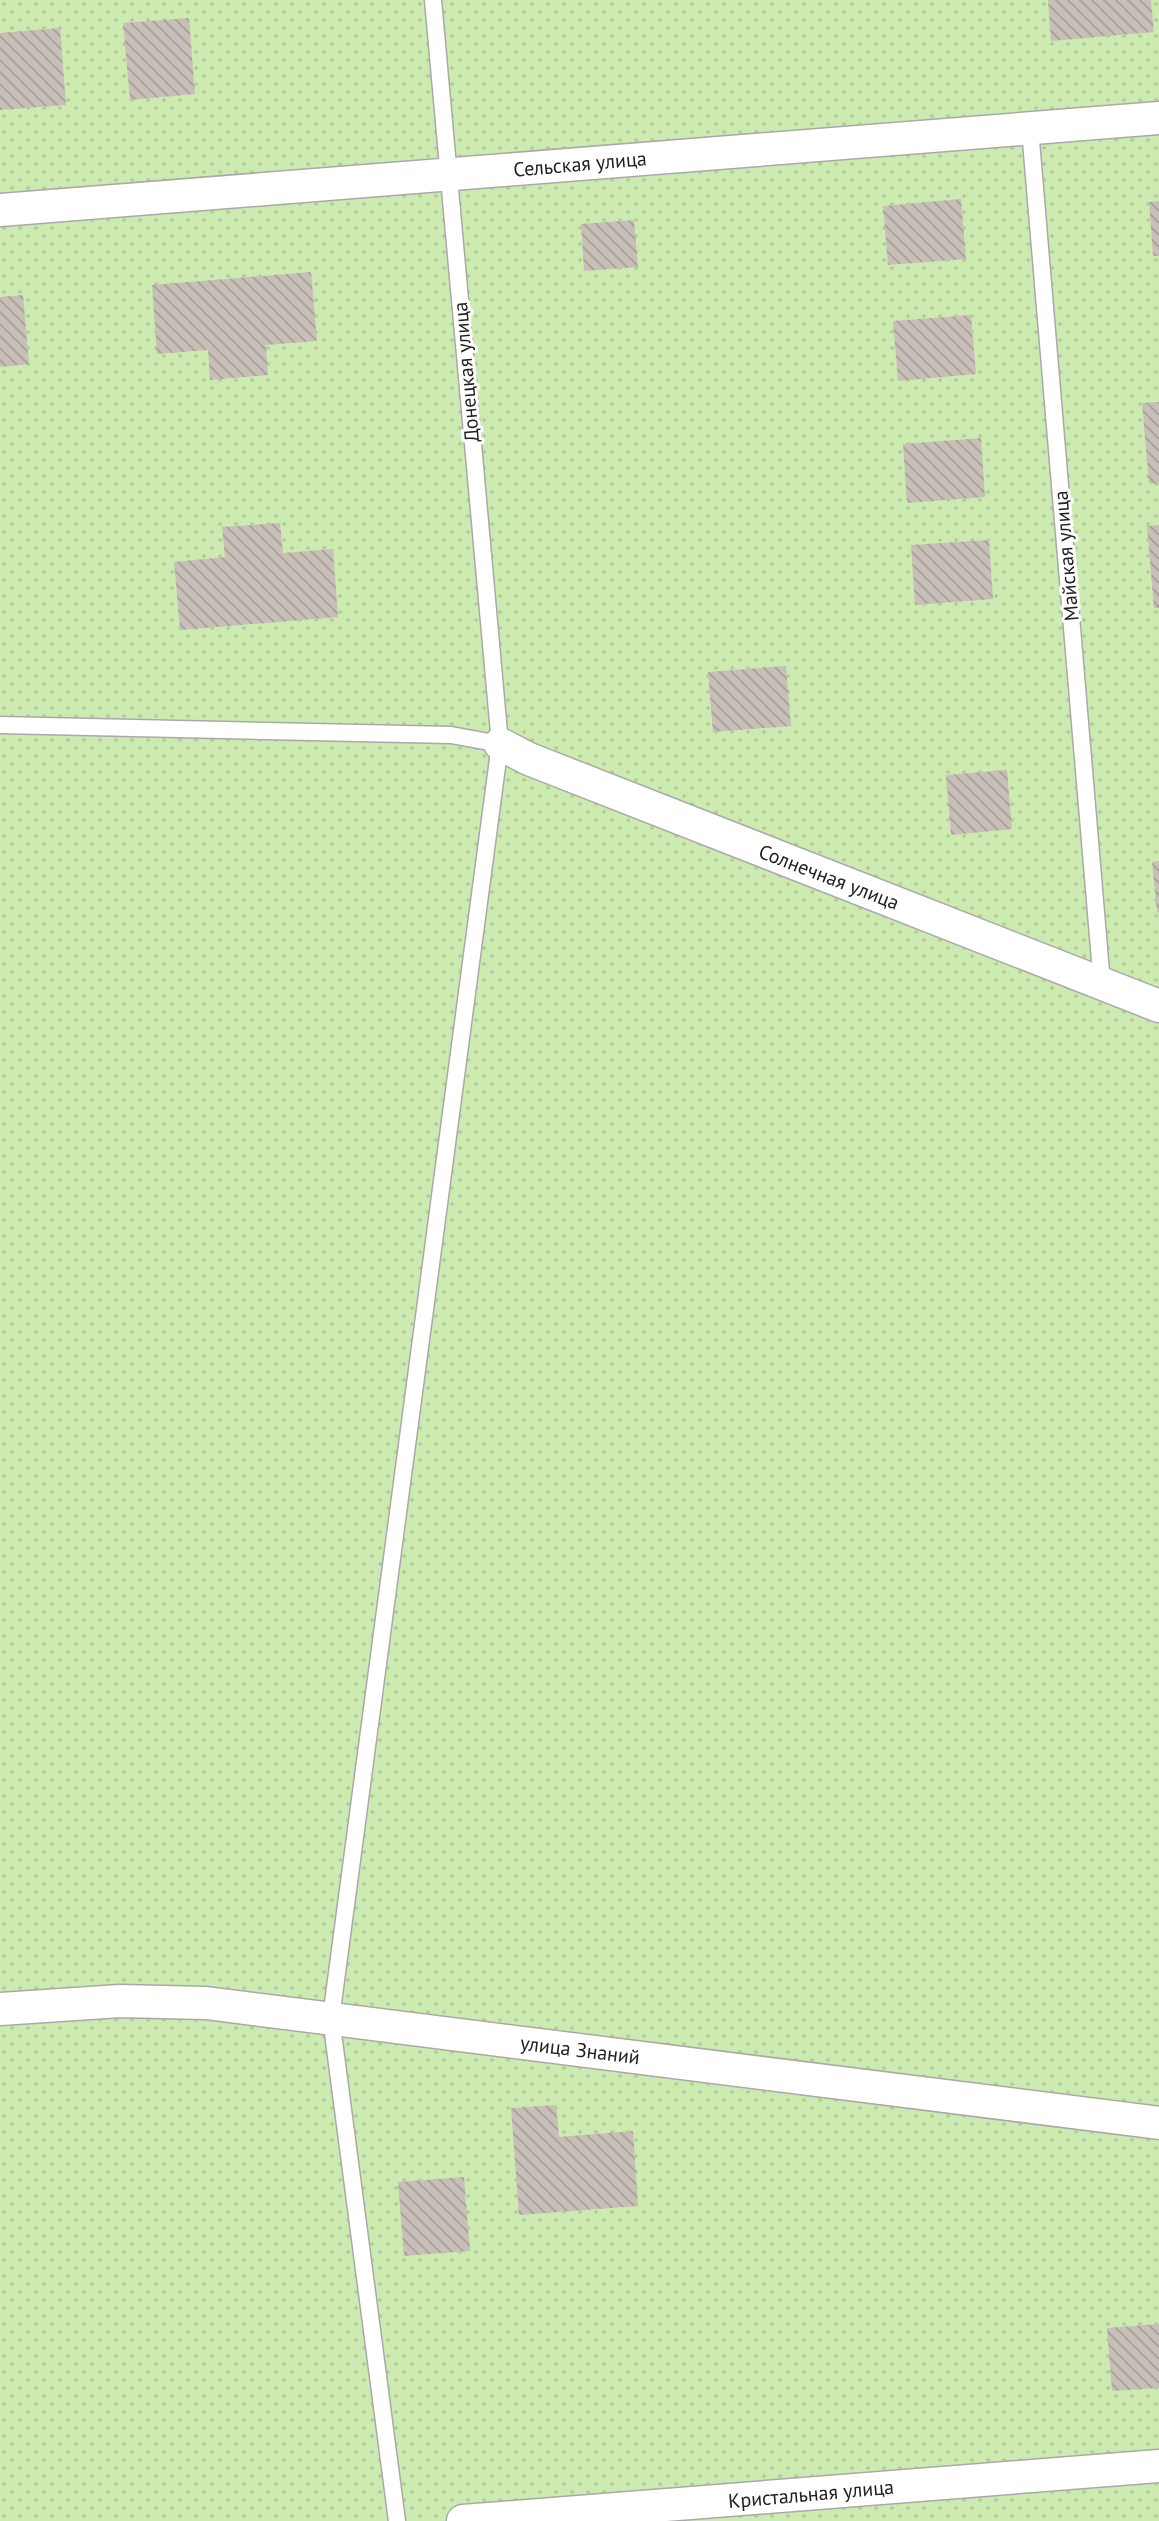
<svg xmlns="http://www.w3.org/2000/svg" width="1159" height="2521" font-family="'PT Sans',sans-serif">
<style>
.garden{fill:url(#garden-dots)}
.building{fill:url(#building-back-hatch)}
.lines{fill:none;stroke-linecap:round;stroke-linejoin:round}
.service-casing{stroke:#a9a9a9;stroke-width:19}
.minor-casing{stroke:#a9a9a9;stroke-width:35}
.service{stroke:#fff;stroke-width:16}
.minor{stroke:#fff;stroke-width:32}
.labels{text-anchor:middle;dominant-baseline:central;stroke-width:6;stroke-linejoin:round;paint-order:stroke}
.street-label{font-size:20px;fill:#222;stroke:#fff}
</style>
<defs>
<pattern id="garden-dots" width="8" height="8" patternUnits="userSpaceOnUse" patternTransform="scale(2)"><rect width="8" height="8" fill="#cdebb0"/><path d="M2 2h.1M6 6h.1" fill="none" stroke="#b0c997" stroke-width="1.8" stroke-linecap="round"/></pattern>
<pattern id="building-back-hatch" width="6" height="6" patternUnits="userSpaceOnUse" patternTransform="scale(2)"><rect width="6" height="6" fill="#c7bfb8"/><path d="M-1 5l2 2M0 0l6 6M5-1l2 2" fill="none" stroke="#aba49e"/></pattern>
</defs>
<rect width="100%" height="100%" fill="#f2efe9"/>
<path class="garden" d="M0,0h1159v2521h-1159z"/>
<path class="building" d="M1048,0h103l3,32 -103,9z
M189,18l6,76 -65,6 -7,-77z
M60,28l6,77 -66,5v-77z
M961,199l5,60 -78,6 -5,-59z
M1159,201v55h-6l-4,-54z
M634,220l4,47 -54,4 -3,-47z
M311,272l6,69 -51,4 2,30 -58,5 -2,-30 -51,4 -5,-69z
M23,295l6,69 -29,3v-70z
M971,315l5,59 -78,7 -5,-60z
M1159,402v81l-10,1 -7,-81z
M981,438l4,59 -78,6 -4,-59z
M280,523l3,30 50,-4 5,68 -158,13 -6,-68 51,-5 -3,-30z
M1159,525v83h-5l-7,-82z
M989,540l4,59 -78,6 -4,-60z
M786,666l5,60 -78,6 -5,-60z
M1007,770l5,59 -61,6 -5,-60z
M1159,861v51l-2,1 -5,-51z
M556,2105l3,32 74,-6 5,75 -119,9 -8,-107z
M464,2177l6,74 -66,5 -6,-74z
M1159,2324v64l-47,3 -5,-63z"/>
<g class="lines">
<g class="service-casing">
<path id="service" d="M1030,129l72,855
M0,725l451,10 49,9
M397,2521l-66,-503 169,-1274 -67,-744"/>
</g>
<g class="minor-casing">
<path id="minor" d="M0,210l1159,-92
M500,744l29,15 630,247
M0,2009l120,-8 86,2 953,120
M463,2521l696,-55"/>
</g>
<use href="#service" class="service"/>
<use href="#minor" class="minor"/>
</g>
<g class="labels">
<g class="street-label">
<text transform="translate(580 164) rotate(-5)">Сельская улица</text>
<text transform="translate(466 372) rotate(-95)">Донецкая улица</text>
<text transform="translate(1066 556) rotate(-95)">Майская улица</text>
<text transform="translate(829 877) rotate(21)">Солнечная улица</text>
<text transform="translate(580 2050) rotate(7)">улица Знаний</text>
<text transform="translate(811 2494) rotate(-5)">Кристальная улица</text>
</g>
</g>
</svg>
